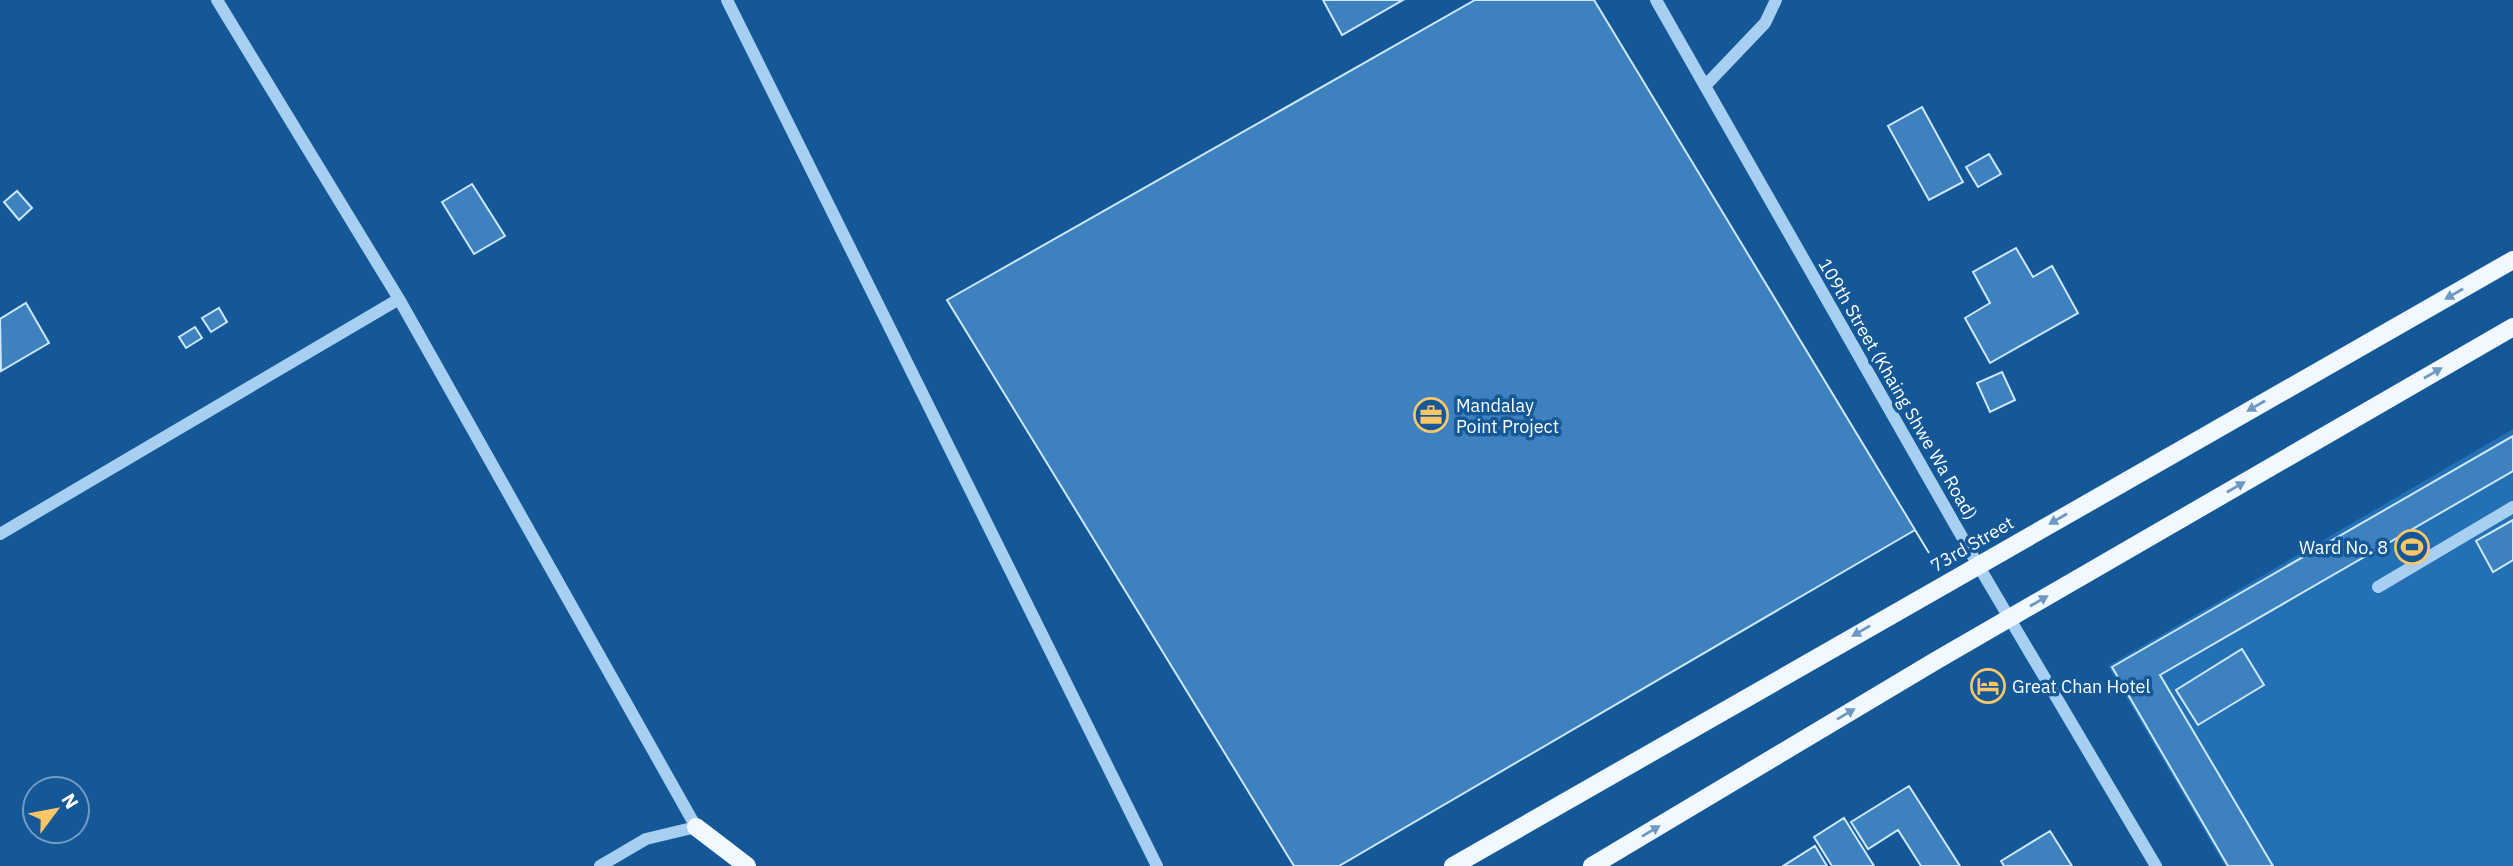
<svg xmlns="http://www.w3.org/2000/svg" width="2513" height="866" font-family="'IBM Plex Sans',sans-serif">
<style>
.green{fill:#2371b4}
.building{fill:#3d81be;stroke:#cde7fd;stroke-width:2}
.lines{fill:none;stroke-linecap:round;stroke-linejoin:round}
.minor{stroke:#a6cff2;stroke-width:12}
.major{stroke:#f1f8ff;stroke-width:18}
.oneway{fill:#6c98c1}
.labels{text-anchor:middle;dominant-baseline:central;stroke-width:7;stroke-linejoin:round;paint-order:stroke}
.street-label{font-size:18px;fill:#fff;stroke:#145897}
.poi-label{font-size:18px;fill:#fff;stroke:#145897;text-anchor:start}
</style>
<rect width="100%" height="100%" fill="#145897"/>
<path class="green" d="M2513,429v437h-288l-117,-200z"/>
<path class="building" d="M1323,0h80l-61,35z
M1475,0h119l335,553 -14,-23 -576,336h-45l-347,-566z
M1922,107l41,75 -34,18 -41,-74z
M1989,154l12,20 -23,13 -12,-20z
M472,184l33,52 -31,18 -32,-52z
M17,191l15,17 -13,12 -15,-18z
M2016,248l17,29 19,-11 26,47 -88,50 -25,-45 25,-15 -17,-31z
M26,303l23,40 -48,28 -1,-52z
M219,308l8,14 -16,10 -9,-14z
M195,327l7,11 -16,10 -7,-11z
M2002,372l13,28 -25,12 -13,-29z
M2513,436v35l-353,204 113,191h-45l-116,-199z
M2513,520v40l-20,12 -17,-31z
M2242,649l22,36 -66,40 -22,-35z
M1909,786l51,80h-39l-23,-36 -30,19 -17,-27z
M1844,818l30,48h-42l-18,-29z
M2050,831l22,35h-68l-3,-5z
M1815,846l12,20h-44z"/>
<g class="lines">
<path class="minor" d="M217,0l182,299
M727,0l430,866
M1656,0l322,565 178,301
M1705,86l60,-63 11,-23
M0,534l399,-235 297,528 -50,12 -46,27
M2378,587l135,-80"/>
<path class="major" d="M696,827l51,39
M1453,866l1060,-606
M1592,866l345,-206 576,-333"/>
</g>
<defs><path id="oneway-solid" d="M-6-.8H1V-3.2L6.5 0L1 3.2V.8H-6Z" transform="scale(1.75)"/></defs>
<g class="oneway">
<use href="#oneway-solid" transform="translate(2454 294) rotate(150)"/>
<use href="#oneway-solid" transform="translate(2433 373) rotate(-30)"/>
<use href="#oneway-solid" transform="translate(2256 406) rotate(150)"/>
<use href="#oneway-solid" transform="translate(2236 487) rotate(-30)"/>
<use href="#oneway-solid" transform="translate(2058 519) rotate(150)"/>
<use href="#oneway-solid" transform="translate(2039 601) rotate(-30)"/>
<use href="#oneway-solid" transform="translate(1861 631) rotate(150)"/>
<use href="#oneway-solid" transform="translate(1846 714) rotate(-31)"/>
<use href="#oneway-solid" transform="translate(1651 831) rotate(-31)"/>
</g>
<defs>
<g id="office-ring" transform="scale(1.75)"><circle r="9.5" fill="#145897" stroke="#ffc667" stroke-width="1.5"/><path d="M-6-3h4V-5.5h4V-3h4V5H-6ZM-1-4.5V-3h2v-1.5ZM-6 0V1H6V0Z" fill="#ffc667"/></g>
<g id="stadium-ring" transform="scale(1.75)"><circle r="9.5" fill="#145897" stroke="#ffc667" stroke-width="1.5"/><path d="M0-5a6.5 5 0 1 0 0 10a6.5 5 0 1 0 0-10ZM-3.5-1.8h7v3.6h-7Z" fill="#ffc667"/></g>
<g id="hotel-ring" transform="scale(1.75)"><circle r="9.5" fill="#145897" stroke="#ffc667" stroke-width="1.5"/><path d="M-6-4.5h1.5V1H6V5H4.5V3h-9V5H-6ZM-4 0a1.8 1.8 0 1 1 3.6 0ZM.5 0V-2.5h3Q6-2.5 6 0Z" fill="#ffc667"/></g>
</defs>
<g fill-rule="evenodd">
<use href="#office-ring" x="1431" y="415"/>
<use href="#stadium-ring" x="2412" y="547"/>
<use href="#hotel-ring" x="1988" y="686"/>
</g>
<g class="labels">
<g class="street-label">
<text transform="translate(1898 389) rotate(60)">109th Street (Khaing Shwe Wa Road)</text>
<text transform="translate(1972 544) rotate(-30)">73rd Street</text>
</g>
<g class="poi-label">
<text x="1456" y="405">Mandalay<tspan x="1456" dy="21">Point Project</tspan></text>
<text x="2388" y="547" text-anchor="end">Ward No. 8</text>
<text x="2012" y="686">Great Chan Hotel</text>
</g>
</g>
<g transform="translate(56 810) rotate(58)"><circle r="33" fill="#145897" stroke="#729bc1" stroke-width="2"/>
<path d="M0-5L12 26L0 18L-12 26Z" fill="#ffc667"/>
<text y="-10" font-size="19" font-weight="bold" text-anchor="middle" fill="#ffffff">N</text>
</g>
</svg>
